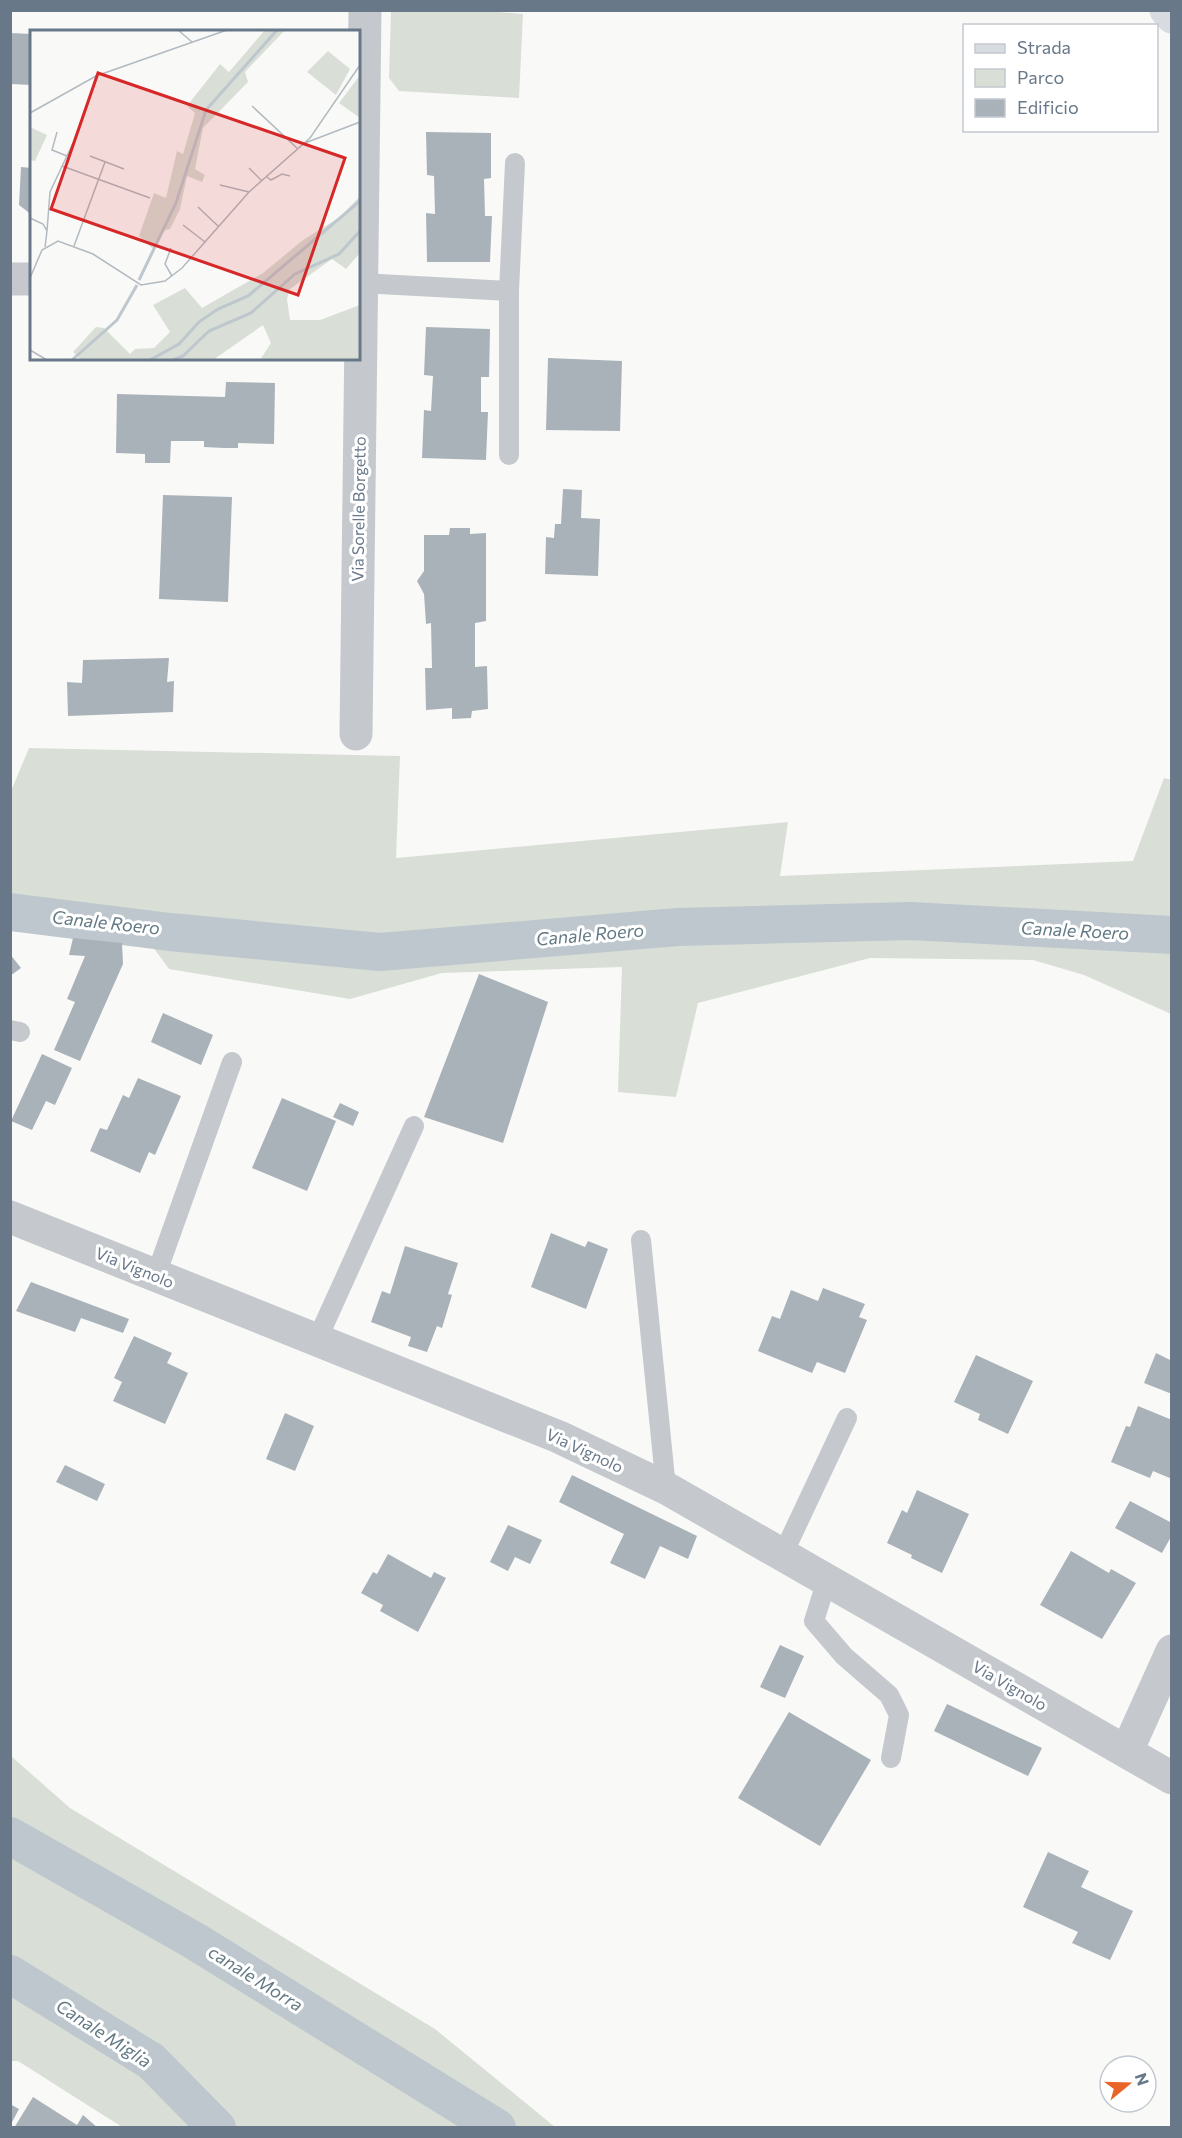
<svg xmlns="http://www.w3.org/2000/svg" width="1182" height="2138" font-family="Commissioner,sans-serif">
<style>
.green{fill:#d9dfd6}
.lines{fill:none;stroke-linecap:round;stroke-linejoin:round}
.canal{stroke:#bdc7cd;stroke-width:38}
.building{fill:#a9b2b9}
.service{stroke:#c5c9cd;stroke-width:20}
.minor{stroke:#c5c9cd;stroke-width:33}
.secondary{stroke:#d8dce0;stroke-width:33}
.labels{text-anchor:middle;dominant-baseline:central;stroke-width:6;stroke-linejoin:round;paint-order:stroke}
.street-label{font-size:16px;fill:#687889;stroke:#fff}
.water-label{font-size:18px;font-style:italic;fill:#637984;stroke:#fff}
.inset-river{fill:none;stroke:#bdc7cd;stroke-width:3}
.inset-road{fill:none;stroke:#b2bac1;stroke-width:1.5}
.view{fill:#d62828;fill-opacity:0.15;stroke:#d62828;stroke-width:3}
.inset-edge{fill:none;stroke:#687889;stroke-width:3}
</style>
<rect width="100%" height="100%" fill="#f9faf7"/>
<path class="green" d="M485,11l38,3 -4,84 -120,-7 -10,-13 2,-67z
M29,748l371,8 -4,102 392,-36 -8,54 353,-15 31,-83 8,2 -1,234 -87,-39 -51,-15 -163,-2 -172,45 -22,94 -58,-5 4,-125 -180,6 -92,26 -181,-30 -41,-56 -117,-7v-115z
M11,1756l59,52 365,221 120,98h-433l-104,-66h-7z"/>
<g class="lines">
<path class="canal" d="M10,912l160,20 210,20 298,-25 233,-6 261,14
M10,1836l183,104 304,188
M10,1974l141,87 66,67"/>
</g>
<path class="building" d="M10,33l22,1v51l-22,-1z
M426,132l65,1v45l-7,1 1,37h7l-2,46h-63l-1,-49 9,1 -1,-38 -7,-1z
M21,167l11,1v47l-13,-10z
M426,327l64,2 -1,48h-8v35h7l-2,48 -64,-2 2,-48 7,1 2,-35 -9,-1z
M548,358l74,3 -2,70 -74,-1z
M226,382l49,1 -1,61 -36,-1v5h-14l-20,-1v-6h-33l-1,22h-25v-9l-29,-1 1,-59 108,3z
M563,489l19,1 -1,28 19,1 -2,57 -53,-2 1,-37 8,1 1,-14h6z
M163,495l69,2 -4,105 -69,-3z
M450,528h20v6l16,-1v88l-11,2v44l12,-1 1,43 -16,2 -1,7 -19,1v-11l-26,2 -1,-42h7l-1,-45 -5,1 -2,-30 -7,-13 7,-10v-36h25z
M169,658l-2,24 7,-1 -1,31 -105,4 -1,-34 15,1 1,-23z
M73,938l49,5 1,21 -43,97 -26,-11 21,-48 -8,-3 18,-43 -16,-1z
M10,954l11,14 -11,8z
M479,974l69,28 -45,141 -79,-26z
M163,1013l50,22 -12,30 -50,-23z
M42,1054l30,14 -17,37 -9,-4 -14,29 -21,-9z
M138,1078l43,18 -26,59 -6,-3 -9,21 -50,-22 10,-23 7,2 16,-35 6,3z
M282,1098l54,23 -29,70 -55,-23z
M340,1103l19,9 -6,14 -20,-9z
M551,1233l34,14 3,-6 20,8 -22,60 -55,-22z
M405,1246l53,17 -10,31 4,1 -10,33 -5,-2 -10,26 -19,-6 3,-9 -40,-15 11,-31 8,3z
M31,1282l98,37 -6,14 -42,-15 -6,14 -59,-21z
M823,1288l42,16 -6,13 8,3 -22,53 -28,-11 -5,11 -54,-22 14,-35 8,3 11,-29 27,11z
M134,1336l38,17 -5,10 21,10 -23,51 -52,-23 9,-19 -8,-4z
M1156,1353l16,8v33l-28,-11z
M976,1355l57,26 -25,53 -30,-14 2,-6 -26,-12z
M1138,1406l34,14v59l-19,-8 -3,7 -39,-16 15,-36 4,1z
M285,1413l29,13 -19,45 -29,-12z
M65,1465l40,19 -8,17 -41,-19z
M572,1475l125,61 -9,23 -28,-13 -15,33 -35,-16 14,-29 -65,-32z
M917,1490l52,24 -27,59 -31,-15 1,-3 -25,-12 15,-33 5,3z
M1130,1501l42,22v12l-10,18 -47,-25z
M508,1525l34,15 -12,24 -15,-7 -7,14 -18,-9z
M1071,1551l38,22 2,-4 25,14 -34,56 -62,-34z
M388,1554l43,24 3,-6 12,6 -28,54 -38,-21 3,-6 -22,-12 12,-21 4,2z
M780,1645l24,11 -19,42 -25,-11z
M947,1704l95,44 -14,28 -94,-45z
M789,1712l82,48 -51,86 -82,-48z
M1048,1852l41,19 -8,16 52,24 -23,49 -38,-17 6,-11 -55,-25z
M33,2097l44,28 6,-10 15,13h-84z
M10,2104l9,5 -9,17z"/>
<g class="lines">
<path class="service" d="M361,283l148,8
M509,455v-164l6,-128
M10,1030l10,2
M641,1240l25,248
M156,1275l76,-213
M317,1340l97,-214
M783,1554l64,-136
M827,1580l-13,41 30,35 45,39 10,20 -8,43"/>
<path class="minor" d="M10,279h22
M356,734l9,-724
M10,1217l549,220 107,51 506,290
M1127,1751l45,-100"/>
<path class="secondary" d="M1166,10l6,7"/>
</g>
<g class="labels">
<g class="street-label">
<text transform="translate(358 509) rotate(-89)">Via Sorelle Borgetto</text>
<text transform="translate(135 1267) rotate(22)">Via Vignolo</text>
<text transform="translate(585 1450) rotate(25)">Via Vignolo</text>
<text transform="translate(1010 1685) rotate(30)">Via Vignolo</text>
</g>
<g class="water-label">
<text transform="translate(106 922) rotate(6)">Canale Roero</text>
<text transform="translate(1075 930) rotate(3)">Canale Roero</text>
<text transform="translate(590 934) rotate(-5)">Canale Roero</text>
<text transform="translate(256 1978) rotate(32)">canale Morra</text>
<text transform="translate(104 2033) rotate(33)">Canale Miglia</text>
</g>
</g>
<g transform="translate(30 30)">
<rect width="330" height="330" fill="#f9faf7"/>
<path d="M235,0h20l-40,42 3,10 -45,46 -8,41 10,6 -3,7 -15,-6 -7,33 -10,20 -8,2 -8,19 -15,-14 15,-43 12,5 11,-47 6,3 12,-41 -8,-7 33,-42 9,8zM298,21l22,18 -14,26 -29,-23zM330,45v43l-21,-15zM0,97l17,8 -12,26 -5,-1zM330,166v57l-14,16 -14,-10 -42,30 -3,10 3,21h30l40,-15v55h-100l11,-17 -8,-18 -50,35h-132l-8,-8 23,-25 8,1 26,26 5,-5 19,-1 16,-16 -17,-27 32,-17 17,20 61,-35 40,-33 37,-23z" fill="#d9dfd6"/>
<path class="inset-river" d="M109,250l37,-77 30,-93 71,-80M42,330l45,-40 20,-35M120,330l29,-16 20,-22 19,-13 30,-13 112,-95M143,330l10,-4 26,-25 42,-18 44,-39 44,-20 21,-23"/>
<path class="inset-road" d="M148,0l14,12M222,76l46,43M0,83l66,-37 131,-46M27,102l-5,18 15,6M275,113l55,-21M60,126l34,13M32,136l88,32M219,138l13,13M237,147l4,3 11,-6 8,2M190,155l29,7M168,177l20,19M0,188l13,6 4,7 -2,16M153,195l22,17M17,201l3,-39 23,-49M44,216l31,-84M141,218l-6,16 7,12M0,248l12,-28 16,-9 35,13 48,31 24,-4 17,-13 67,-76 61,-54 50,-73M0,320l17,10"/>
<path class="view" d="M68,43l247,85 -47,137 -247,-86z"/>
<rect width="330" height="330" class="inset-edge"/>
</g>
<rect width="1182" height="2138" fill="none" stroke="#687889" stroke-width="24"/>
<rect x="963" y="24" width="195" height="108" fill="#ffffff" stroke="#c3c9d0" stroke-width="1.5"/>
<rect x="975" y="44" width="30" height="9" fill="#d8dce0" stroke="#c3c9d0" stroke-width="1.5"/>
<text x="1017" y="54" font-size="18" fill="#687889">Strada</text>
<rect x="975" y="69" width="30" height="18" fill="#d9dfd6" stroke="#c3c9d0" stroke-width="1.5"/>
<text x="1017" y="84" font-size="18" fill="#687889">Parco</text>
<rect x="975" y="99" width="30" height="18" fill="#a9b2b9" stroke="#c3c9d0" stroke-width="1.5"/>
<text x="1017" y="114" font-size="18" fill="#687889">Edificio</text>
<g transform="translate(1128 2084) rotate(71)"><circle r="28" fill="#ffffff" stroke="#c3c9d0" stroke-width="1.5"/>
<path d="M0-4.5L10 22L0 15L-10 22Z" fill="#e96428"/>
<text y="-9" font-size="16" font-weight="bold" text-anchor="middle" fill="#687889">N</text>
</g>
</svg>
